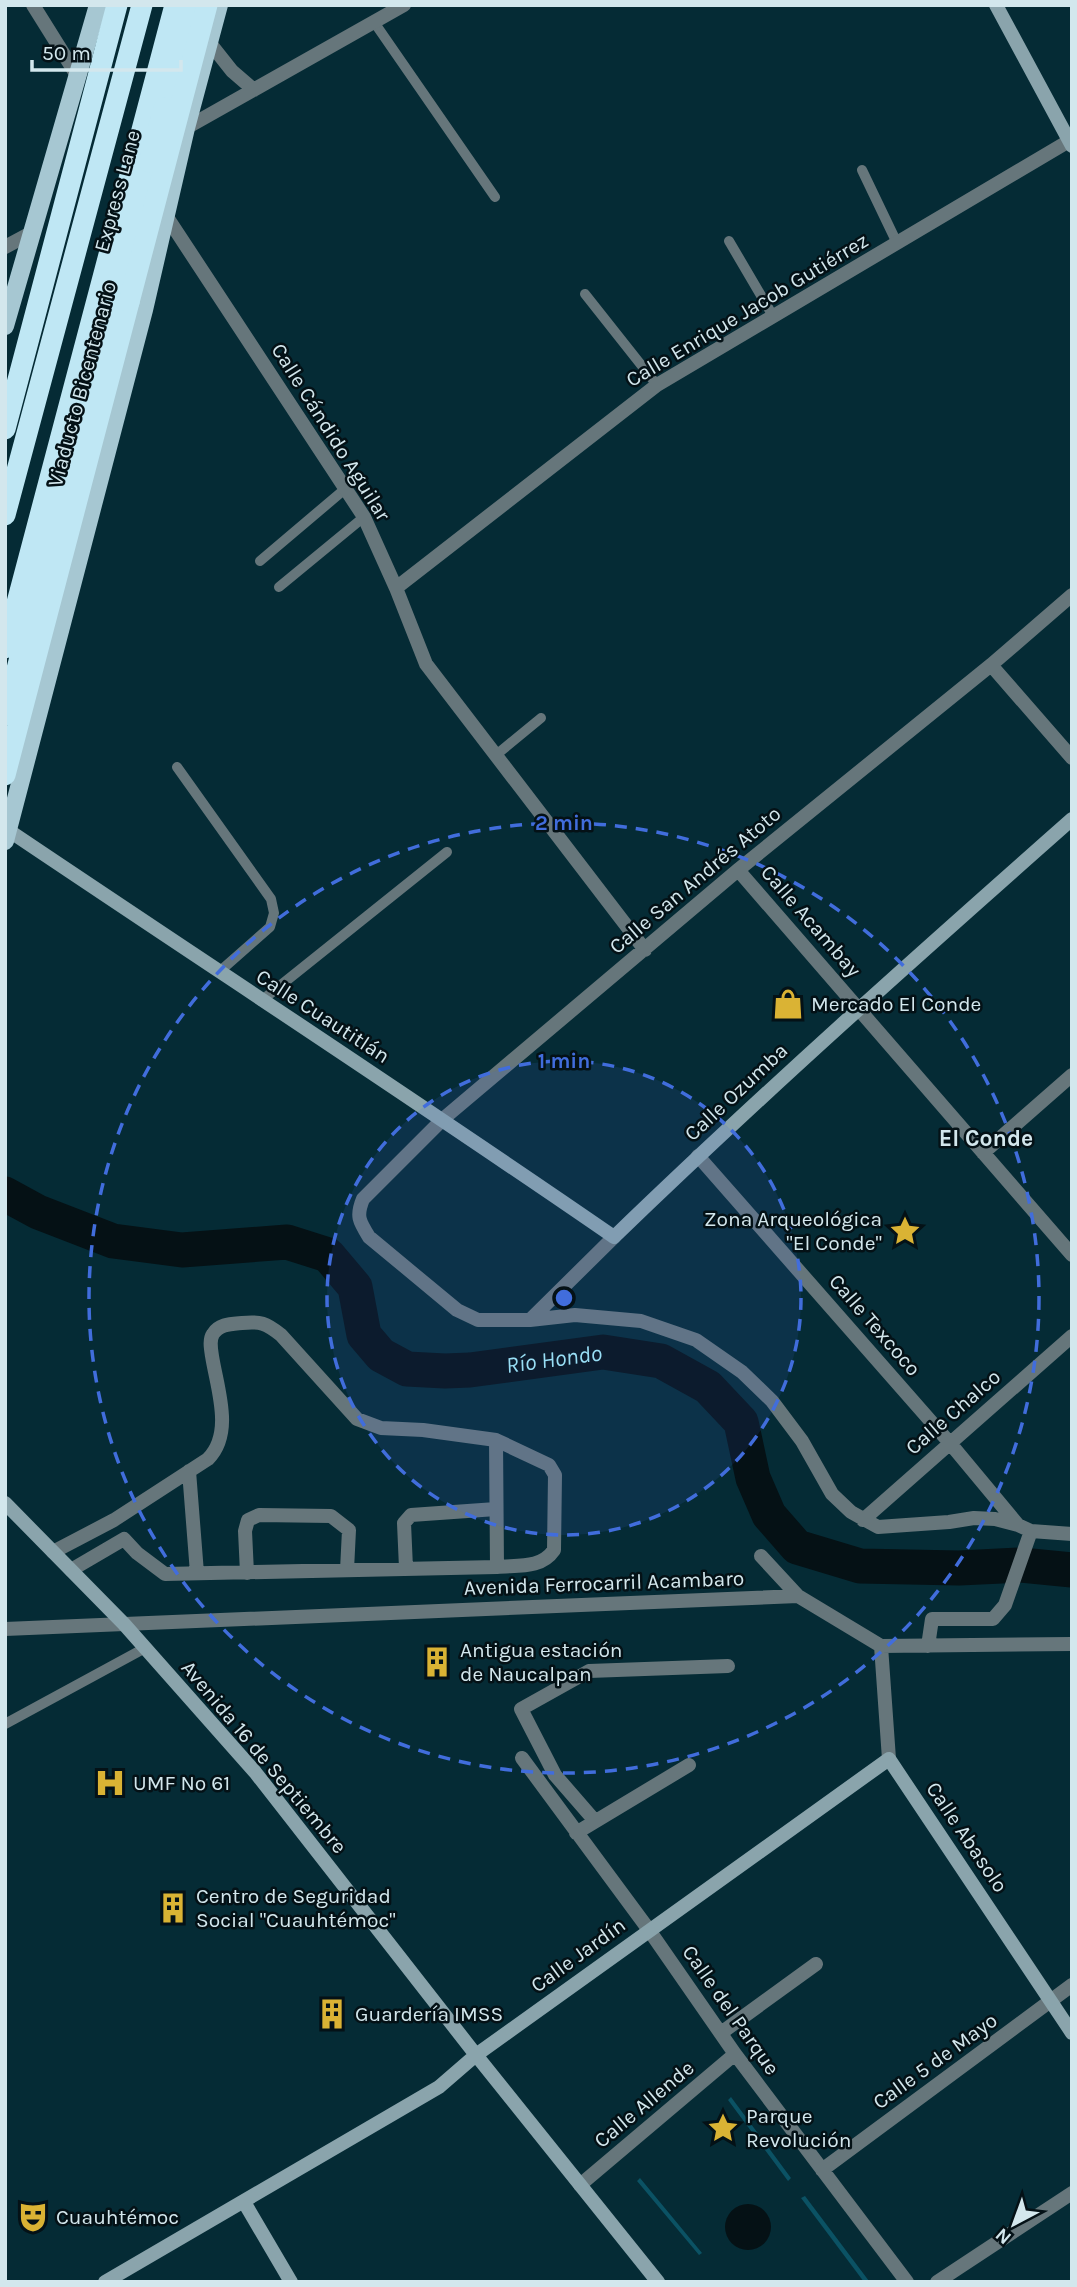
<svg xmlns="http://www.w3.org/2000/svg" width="1077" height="2287" font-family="Karla,sans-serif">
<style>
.green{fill:#0b5264}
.water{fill:#051115}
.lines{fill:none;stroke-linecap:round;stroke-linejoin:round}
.river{stroke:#051115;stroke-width:35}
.lane{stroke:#66767b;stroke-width:10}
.street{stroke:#66767b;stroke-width:14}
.secondary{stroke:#8aa4ac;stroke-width:14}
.primary{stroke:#a6c7d2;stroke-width:18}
.highway{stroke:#bfe7f4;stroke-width:21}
.highway-bridge{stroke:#bfe7f4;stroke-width:21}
.ring{fill:none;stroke:#416ddc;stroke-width:3.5;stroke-dasharray:12 9}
.labels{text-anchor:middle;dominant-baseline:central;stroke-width:5;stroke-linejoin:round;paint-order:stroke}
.street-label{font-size:21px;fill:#d3e7ed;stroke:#041116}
.poi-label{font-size:21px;fill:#d3e7ed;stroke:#041116;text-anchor:start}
.neighbourhood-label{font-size:23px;font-weight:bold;fill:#d3e7ed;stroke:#041116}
.water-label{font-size:23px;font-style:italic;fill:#98def5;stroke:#041116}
.centre{fill:#416ddc;stroke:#041116;stroke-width:3.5}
.ring-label{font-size:21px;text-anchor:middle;font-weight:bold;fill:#416ddc;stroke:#041116;stroke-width:5;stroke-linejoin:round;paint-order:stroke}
</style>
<rect width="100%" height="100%" fill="#052b35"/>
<path class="green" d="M731,2097l60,81 -3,3 -60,-81z
M640,2178l62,75 -3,2 -62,-74z
M805,2196l64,85 -5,1 -63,-84z"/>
<path class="water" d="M725 2227a23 23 0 1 1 46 0a23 23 0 1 1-46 0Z"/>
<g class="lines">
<path class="river" id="s1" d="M5,1194l33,18 75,29 69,9 105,-8 41,13 27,32 9,48 17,20 26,14 38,2 25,-1 133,-18 58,9 47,26 33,35 12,56 16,37 28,32 63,19 99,2 62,-3 51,5"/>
<path class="lane" d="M374,22l121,175
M862,170l35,73
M729,241l44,75
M585,294l72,91
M260,561l85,-72
M279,587l85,-70
M496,755l45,-37
M177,767l94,132 3,14 -4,14 -51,45
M261,1001l186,-149
M5,1724l140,-76"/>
<path class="street" d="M33,5l45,72
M209,42l23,29 22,19
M186,128l218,-123
M165,214l199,303 32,71 30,76 219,286
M5,247l28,-15
M396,588l261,-203 412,-244
M1072,595l-81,70 -253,205 -295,249 -80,80c-7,17 -4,22 6,38l88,73 21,10h52l45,-5 66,6 55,19 46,32 30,29 30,40 30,53 19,18 27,15 71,-5 25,-4 21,1 23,6 13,6 41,3
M991,665l81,93
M738,870l334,385
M983,1153l89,-78
M698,1156l251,286 69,83
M530,1320l84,-83
M496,1440l1,127
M189,1471l8,102
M863,1520l209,-184
M53,1552l61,-32 94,-61c26,-26 9,-71 4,-103 -1,-7 -3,-16 1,-22 6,-10 18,-10 29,-11 18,-2 24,0 39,12l76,84 24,9 42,2 73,10 53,25 6,10 -1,75c-13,19 -36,15 -57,17l-332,7 -28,-21 -13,-14 -53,31
M761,1556l37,40
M406,1568l-2,-45 7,-8 85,-6
M247,1573l-2,-42 3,-11 11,-5 72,1 18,14 -2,40
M5,1629l793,-33 83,50 191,-2
M881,1646l8,113
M928,1646l4,-27h61l12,-14 26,-74
M522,1758l127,172 86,124 172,228
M595,1821l-40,-46 -34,-66 68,-38 139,-5
M576,1833l113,-68
M721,2033l95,-69
M822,2170l250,-185
M580,2185l155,-131
M937,2282l135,-89"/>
<path class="secondary" d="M996,5l76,141
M8,830c202,136 406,269 606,407 149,-144 303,-281 458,-418
M5,1503l119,121 131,148 221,283 182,227
M244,2202l47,80
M105,2282l334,-195 37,-32 413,-296 183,274"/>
<path class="primary" d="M5,326l93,-321
M5,841l139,-531 42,-182 33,-123"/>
<path class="highway" d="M164,108l26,-103
M5,429l112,-424
M5,515l137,-510
M5,648l170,-643
M5,715l144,-553
M5,775l124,-473"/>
<path class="highway-bridge" d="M149,162l15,-54
M129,302l78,-297"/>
</g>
<circle cx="564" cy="1298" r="237" fill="#416ddc" fill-opacity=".12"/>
<g class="ring">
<circle cx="564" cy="1298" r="237"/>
<circle cx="564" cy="1298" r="475"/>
</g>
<defs>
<g id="shop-bare" transform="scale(2.415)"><path d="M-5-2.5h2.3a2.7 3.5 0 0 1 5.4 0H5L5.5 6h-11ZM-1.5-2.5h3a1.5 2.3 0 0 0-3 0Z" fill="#dab334" stroke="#041116" stroke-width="2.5" paint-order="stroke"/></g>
<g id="sight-bare" transform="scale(2.415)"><path d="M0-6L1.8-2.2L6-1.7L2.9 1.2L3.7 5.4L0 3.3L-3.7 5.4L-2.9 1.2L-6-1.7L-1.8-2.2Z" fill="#dab334" stroke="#041116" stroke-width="2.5" paint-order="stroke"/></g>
<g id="building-bare" transform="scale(2.415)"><path d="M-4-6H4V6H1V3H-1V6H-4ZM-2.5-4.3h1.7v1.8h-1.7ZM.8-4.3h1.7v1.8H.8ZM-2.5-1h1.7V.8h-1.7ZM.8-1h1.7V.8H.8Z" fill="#dab334" stroke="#041116" stroke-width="2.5" paint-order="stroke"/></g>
<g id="hospital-bare" transform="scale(2.415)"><path d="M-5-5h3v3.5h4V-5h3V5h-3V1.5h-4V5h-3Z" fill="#dab334" stroke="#041116" stroke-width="2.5" paint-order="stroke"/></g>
<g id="theatre-bare" transform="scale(2.415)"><path d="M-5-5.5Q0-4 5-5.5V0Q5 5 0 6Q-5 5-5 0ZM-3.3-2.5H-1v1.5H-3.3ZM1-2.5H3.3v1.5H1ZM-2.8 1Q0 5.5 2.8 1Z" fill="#dab334" stroke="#041116" stroke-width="2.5" paint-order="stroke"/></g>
</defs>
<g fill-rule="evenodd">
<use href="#shop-bare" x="788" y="1004"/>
<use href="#sight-bare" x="905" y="1231"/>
<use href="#building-bare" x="437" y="1662"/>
<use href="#hospital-bare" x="110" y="1783"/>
<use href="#building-bare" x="173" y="1908"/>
<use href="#building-bare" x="332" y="2014"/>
<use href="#sight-bare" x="723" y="2128"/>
<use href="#theatre-bare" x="33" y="2217"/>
</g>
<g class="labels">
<g class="street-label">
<text transform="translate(117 191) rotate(-75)">Express Lane</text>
<text transform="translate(747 310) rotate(-31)">Calle Enrique Jacob Gutiérrez</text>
<text transform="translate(82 384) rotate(-75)">Viaducto Bicentenario</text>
<text transform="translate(331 432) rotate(58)">Calle Cándido Aguilar</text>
<text transform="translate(695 880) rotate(-40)">Calle San Andrés Atoto</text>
<text transform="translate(811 921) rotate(49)">Calle Acambay</text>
<text transform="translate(323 1016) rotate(33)">Calle Cuautitlán</text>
<text transform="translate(736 1092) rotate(-43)">Calle Ozumba</text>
<text transform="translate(875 1325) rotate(49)">Calle Texcoco</text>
<text transform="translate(953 1412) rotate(-41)">Calle Chalco</text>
<text transform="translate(604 1583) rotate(-2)">Avenida Ferrocarril Acambaro</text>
<text transform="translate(264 1757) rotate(50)">Avenida 16 de Septiembre</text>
<text transform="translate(967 1837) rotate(56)">Calle Abasolo</text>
<text transform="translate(578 1955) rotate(-36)">Calle Jardín</text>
<text transform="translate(731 2010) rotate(55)">Calle del Parque</text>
<text transform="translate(935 2061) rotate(-36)">Calle 5 de Mayo</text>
<text transform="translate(644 2104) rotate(-40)">Calle Allende</text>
</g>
<g class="poi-label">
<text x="811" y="1004">Mercado El Conde</text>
<text x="882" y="1219" text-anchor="end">Zona Arqueológica<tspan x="882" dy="24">"El Conde"</tspan></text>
<text x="460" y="1650">Antigua estación<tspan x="460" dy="24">de Naucalpan</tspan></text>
<text x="133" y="1783">UMF Nº 61</text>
<text x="196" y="1896">Centro de Seguridad<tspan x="196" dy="24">Social "Cuauhtémoc"</tspan></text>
<text x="355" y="2014">Guardería IMSS</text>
<text x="746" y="2116">Parque<tspan x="746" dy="24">Revolución</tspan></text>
<text x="56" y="2217">Cuauhtémoc</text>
</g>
<g class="neighbourhood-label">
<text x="986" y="1138">El Conde</text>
</g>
<g class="water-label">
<text stroke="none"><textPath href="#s1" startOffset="630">Río Hondo</textPath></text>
</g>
</g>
<circle cx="564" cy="1298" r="10" class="centre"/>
<g class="ring-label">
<text x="564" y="830">2 min</text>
<text x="564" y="1068">1 min</text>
</g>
<rect width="1077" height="2287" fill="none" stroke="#d3e7ed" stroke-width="14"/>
<g transform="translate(1014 2224) rotate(221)" stroke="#041116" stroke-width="5" paint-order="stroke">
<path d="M0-5L12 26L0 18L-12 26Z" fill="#d3e7ed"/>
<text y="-10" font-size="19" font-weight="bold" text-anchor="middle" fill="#d3e7ed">N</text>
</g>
<path d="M32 60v10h149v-10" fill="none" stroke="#d3e7ed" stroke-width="3.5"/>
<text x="42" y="60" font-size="21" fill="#d3e7ed" stroke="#041116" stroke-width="5" paint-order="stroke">50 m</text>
</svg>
